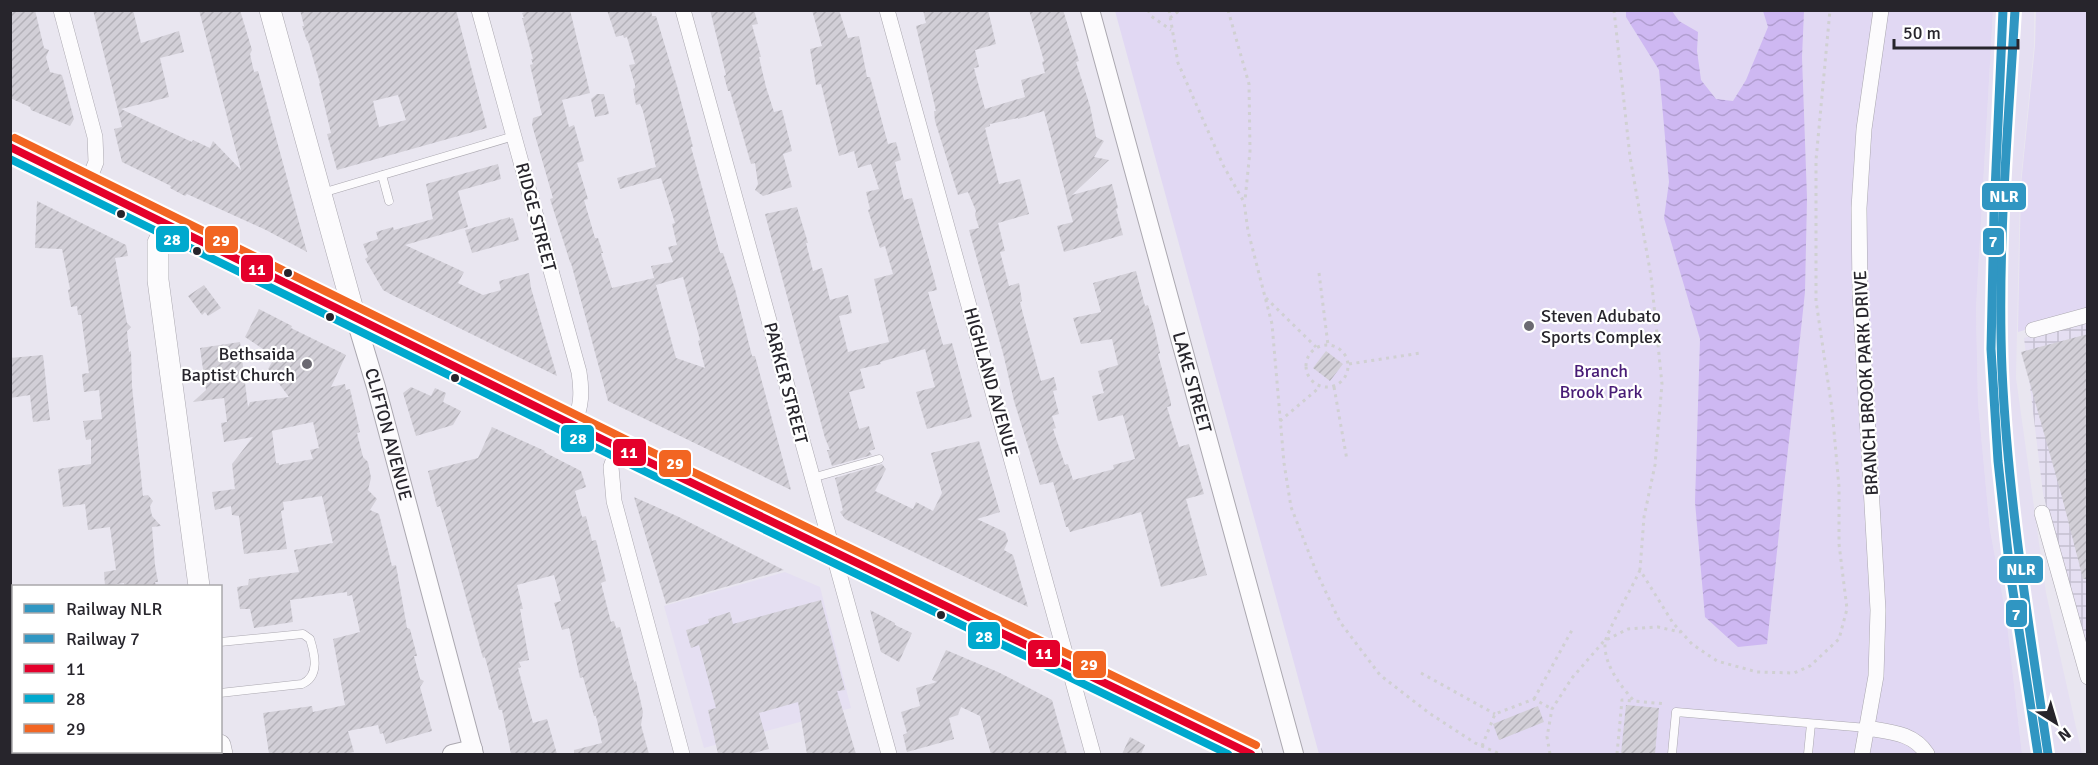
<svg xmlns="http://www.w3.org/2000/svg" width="2098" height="765" font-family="Signika,sans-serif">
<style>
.built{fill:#e5dff2}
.industrial{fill:url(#industrial-grid)}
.park{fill:#e1d8f3}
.water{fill:url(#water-waves)}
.building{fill:url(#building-hatch);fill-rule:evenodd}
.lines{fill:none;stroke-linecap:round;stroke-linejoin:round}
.service-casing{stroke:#aba8b0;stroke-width:9}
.minor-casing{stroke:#aba8b0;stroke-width:16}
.tertiary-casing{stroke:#aba8b0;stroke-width:20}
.secondary-casing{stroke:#aba8b0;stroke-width:22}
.primary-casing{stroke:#aba8b0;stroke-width:24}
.path{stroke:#d0d0d2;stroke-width:3;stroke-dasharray:3 4.5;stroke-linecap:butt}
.service{stroke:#fcfbfd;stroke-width:8}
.minor{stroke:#fcfbfd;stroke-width:15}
.tertiary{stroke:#fcfbfd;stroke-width:18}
.secondary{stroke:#fcfbfd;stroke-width:21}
.primary{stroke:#fcfbfd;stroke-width:22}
.bus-1-casing{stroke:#fff;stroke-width:12}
.bus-2-casing{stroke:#fff;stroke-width:12}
.bus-3-casing{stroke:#fff;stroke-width:12}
.bus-1{stroke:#e4002b;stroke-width:8}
.bus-2{stroke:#00a9ce;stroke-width:8}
.bus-3{stroke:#f26522;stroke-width:8}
.rail-1-casing{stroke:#fff;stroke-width:14}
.rail-2-casing{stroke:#fff;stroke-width:14}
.rail-1{stroke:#3096c2;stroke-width:9}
.rail-2{stroke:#3096c2;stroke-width:9}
.bus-dot{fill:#27252c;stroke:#fff;stroke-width:2}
.poi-dot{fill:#6b6971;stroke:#fff;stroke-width:2}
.labels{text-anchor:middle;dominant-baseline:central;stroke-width:4.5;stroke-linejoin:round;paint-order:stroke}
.street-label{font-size:18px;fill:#27252c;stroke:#fff}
.poi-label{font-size:18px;fill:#27252c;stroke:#fff;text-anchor:start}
.park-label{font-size:18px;fill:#481c76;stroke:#fff}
.line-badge{stroke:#fff;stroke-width:2}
.badge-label{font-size:16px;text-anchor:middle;font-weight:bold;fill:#fff}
</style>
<defs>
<pattern id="industrial-grid" width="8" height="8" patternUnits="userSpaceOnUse" patternTransform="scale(1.5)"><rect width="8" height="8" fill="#e5dff2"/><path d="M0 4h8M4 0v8" fill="none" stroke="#c4bfd0"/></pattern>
<pattern id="water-waves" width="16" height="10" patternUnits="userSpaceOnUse" patternTransform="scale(1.5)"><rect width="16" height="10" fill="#ceb8f2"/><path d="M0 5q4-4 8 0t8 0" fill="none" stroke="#b19ed0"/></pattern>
<pattern id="building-hatch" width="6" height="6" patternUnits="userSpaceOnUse" patternTransform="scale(1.5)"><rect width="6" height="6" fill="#d2cfd7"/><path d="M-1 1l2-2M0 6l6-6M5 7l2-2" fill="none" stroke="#b4b2b9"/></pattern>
</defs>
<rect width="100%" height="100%" fill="#e9e6f0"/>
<path class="built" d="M1993,11h41v35l-14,142 -4,190 30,215 36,161h-60l-16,-139 -16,-85 -12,-127 -2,-94z
M785,572l35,15 31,121 -147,40 -40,-142z"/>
<path class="industrial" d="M2087,321l1,342 -4,1 -41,-171 -19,-155z"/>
<path class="park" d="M1115,11h878l-17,298 2,94 12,127 16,85 16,139h-703z
M2036,11h51v301l-69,20 3,-147 14,-139z"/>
<path class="water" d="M1626,11h46l7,10 19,11 -1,19 4,29 15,19 17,2 13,-21 22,-53 -5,-16h41l-2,46 5,141 -2,94 -38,352 -29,3 -33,-30 -10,-115 5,-163 -36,-121 5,-36 -10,-112 -33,-53z"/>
<path class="building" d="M10,10h25l9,38 5,2 -3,7 4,15 12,3 12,44 -4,7 -39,-16 -1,-3 -20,-9z
M93,10h40l8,33 38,-12 5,21 -24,6 9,39 -48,12 71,33 1,-2 17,8 3,-7 28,29 -42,-160h41l12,40 -2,4 4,18 4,-1 49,181 -41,-22 -79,-36 -2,2 -15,-8 1,-2 -49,-24 -8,-33 8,-2z
M300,10h156l31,118 -150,42 -10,-36 4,-1 -12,-50h1l-12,-42h-1l-5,-15h2zM398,95l8,25 -27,7 -6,-26z
M531,10h39l20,83 -28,7 7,27 5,-2 10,36 -7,2 11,36 -4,1 11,38h3l5,15h-2l11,35 42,-10 22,80 29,10 -7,-27 2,-1 -17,-63 -27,8 -5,-19 22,-4 -5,-15 9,-2 -5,-21 3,-1 -14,-45 -41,11 -3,-11 39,-11 -13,-56 -3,-7 -4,1 -3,-16 2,-1v-3l-6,-20 6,-1 -8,-27 -3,1 -1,-3 -7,2 -9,-27h44l1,6h4l21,70 16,61h-2l29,106h3l12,36 17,67h3l36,134 -183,-89 -37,-138 -1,-1 -20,-63 3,-1 -21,-73 1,-7 9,-3 -12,-50 3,-1 -2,-5h2l-11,-41h2l-2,-5z
M710,10h44l4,14 -6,1 9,32h-2l7,30 8,25 8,-2 10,41 -9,3 9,33 -29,9 -8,-6 3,-6 -3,-21 -4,1 -21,-73h-2l-4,-15 2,-1z
M812,10h27l9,28 11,-2 8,41h3l18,67 8,-2 5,18 -6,2 9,38 8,-2 21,76 4,16 -9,2 15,53 9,-2 20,74 -45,12 -11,-37 19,-5 -10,-38 -45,13 1,2 -21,5 5,19 -16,4 10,37 10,-3 6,23 -6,2 3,4 -40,11 -5,-16h3l-5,-12 -60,-224 32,-7 11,36h-2l7,28 9,-3 8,32 18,-5 4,18 -13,3 9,36 41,-10 -15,-63 19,-5 -8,-28 -5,2 -12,-38 2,-1 -4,-17 13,-3 -8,-25 -13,4 -4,-17 -15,5 -18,-72 -5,1 -6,-36 12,-3z
M923,10h65l8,34 -21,6 4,17 -5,1 11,41 40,-12 -4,-17 24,-7 -3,-11 2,-1 -15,-51h34l16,51 -3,1 14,44 6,31 8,4 -10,16 15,3 -37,35 40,-11 6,24 -2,1 7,26 -59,17 -7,-26 16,-4 -29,-111 -26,8v-1l-28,6v2l-5,2 14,56 21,-5 9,35 -31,9 7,28 -5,1 9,34 10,-3 3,18 -2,1 3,12 18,67 13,-4 3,13 -4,1 6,23 -7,2 4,12 -3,1 12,36 3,-1 5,16 41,-11 -1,-4 22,-6 -12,-44 -25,6 -6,-25 12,-3 -6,-22 20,-6 -6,-26 -31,5 -8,-26 28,-6 -8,-29 43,-12 9,35 3,-1 6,21 6,27 -2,1 13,49v3l-4,1 12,40 10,-3 15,50 -18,5 21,76 -46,12 -20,-75 -71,20 -2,-5h-2l-13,-45 -13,3 -26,-84 -10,-44 -35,-127 10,-2 -4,-13 1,-4 -8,-19 -10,3 -23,-74 -1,-10h2l-20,-85 10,-3z
M597,94h7l5,20 -14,3 -4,-18z
M498,164l3,15 -43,12 10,36 -63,18 59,27 -6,11 25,12 18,-5 -2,-9 30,-8 2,15 26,88 -163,-80 -11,-6 -18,-31 3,-2 -5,-13 15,-5 -2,-7 17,-5 1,3 39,-11 -7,-35z
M37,201l89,44 2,11 -13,2 12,65 4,4 -4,4 2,21 2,-1 1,35 11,110 5,-1 5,6 -3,5 2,10 9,10 -9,1 3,38 3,17h-3l1,4h-32v-3l-19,3 -1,-14 12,-2 -6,-43 -22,3 -3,-26 -22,3 -5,-38 33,-5v-25l-5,1 -3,-19 19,-2 -3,-29 -15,2 -2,-18 7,-1 -8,-58h-3l-1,-9 -6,1 -3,-17 2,-1 -8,-40 -27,-1z
M510,217v2l3,-1 6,22 -47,13 -7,-23z
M204,285l17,23 -13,8 -3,-4 -3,3 -14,-19z
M259,309l33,17 -1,2 55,27 -15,32 14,-3 1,6 4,-1 10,43 -3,1 6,24 5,5 3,16 -3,12 9,9 -7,11 9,4 13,52 4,-1 11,63 3,1 7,27h-3l6,23 4,2 -4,6 12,44 -46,13 -3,-11 -3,1 -2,-9 -30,6 6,21 -10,2h-75l-6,-41 49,-7 1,6 32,-7 -12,-66 27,-7 -8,-37 -5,1v-4l-57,8 3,22 -39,6 -4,-19h-10l-3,-22 11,-2 1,-6 50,-7 -5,-22 39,-7 -11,-47 -39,6 1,8 -3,1 6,38 -43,5 -5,-38 -7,-1 -1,-9 -16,4 -3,-18 23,-3 -3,-25 21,-27 -29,5 -3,-19 6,-1 -3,-24 -31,4 13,-12 -6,-42 40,-6 8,65 2,-5 39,-5 -21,-28 7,-12 -30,-20zM313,422l6,26 -9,2 3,9 -34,6v-2h-3l-4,-32z
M2088,334v245h-5l-21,-82 -41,-145z
M1326,351l17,13 -13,17 -17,-13z
M43,355l7,65 -17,2 -3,-27 -20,3v-40z
M411,387l20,9 4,-8 11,5 -3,9 18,9 -8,14 -37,11 -13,-43z
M492,427l53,24 -1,1 37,19 5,16 -11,4 7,26 4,-1 6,25 4,-1 2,8 8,33 -5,2 10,39 3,-1 2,7 4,-1 14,55 2,-1 7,31 -2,13 8,29h-75v-4l28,-7 -6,-27h-2l-11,-39 -3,1 -11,-50 -7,2 -8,-27 7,-2 -7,-26 -37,10 6,24h-3l9,51 -10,2 2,5 -3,1 15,55 14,-4 10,35h-46l-9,-44h-3l-14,-53 -2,1 -37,-132 -6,-20 -3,1 -9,-36 50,-13z
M979,441l21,71 -23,7 28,13 3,9 -4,9 9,5 15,52 -183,-88 -5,-7 3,-2 -8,-32 47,-14 4,5 -11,22 38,18 3,-7 17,9 9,-18 -11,-40z
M634,497l45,20 105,53 -118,34z
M821,600l24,90 -8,1 19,63h-49l-9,-52 -39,11 10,36 -19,5h-32l-10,-44 8,-2 -17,-63 -8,3 -5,-18 23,-7 -1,-4 22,-7 3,12z
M870,610l25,13v2l17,8 -13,29 -18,-10z
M946,650l52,22 54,28 15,54h-76l-11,-38 -19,-9 -3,8 -9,3 5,21 -47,13 -4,-17 4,-2 -6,-21 19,-6 -4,-18 21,-6 -5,-2z
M1626,705l33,3 -4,46h-34z
M1538,706l6,16 -45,18 -6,-16z
M1130,737l15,8 -4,9h-19z"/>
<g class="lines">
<g class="service-casing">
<path id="service" d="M382,175l7,26
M322,193l192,-57
M812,478l67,-19
M220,642l83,-8 7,5c5,16 10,37 -8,45l-82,9
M1672,754l4,-42 191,16
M1808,754l3,-30"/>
</g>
<g class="minor-casing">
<path id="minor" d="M61,10l34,127 1,25 -9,23
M479,10l100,362c3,19 3,35 -6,53
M683,10l206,744
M887,10l206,744
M2033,330l55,-15
M618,447l-7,20 3,34 68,253
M2042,513l46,164
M1867,728c24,4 47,5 60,26
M1862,754l14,-78 2,-66 -18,-318 -1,-84 5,-79 17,-119"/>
</g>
<g class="tertiary-casing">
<g id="tertiary">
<path id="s1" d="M1090,10l204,744"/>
<path id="s2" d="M355,317l21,70 98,367"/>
<path d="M452,754l21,-5"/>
</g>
</g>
<g class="secondary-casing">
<path id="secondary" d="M270,10l85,307
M167,225l-9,18v37l41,306
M220,745l2,9"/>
</g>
<g class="primary-casing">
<path id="primary" d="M10,147l608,300 633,307"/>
</g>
<path class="path" d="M1148,10l3,6 20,14
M1169,10l9,53 45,102 21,37 4,29 24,93 12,139 7,44 25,64 24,51 40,53 49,38 46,30 25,11
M1228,10l21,74 1,67 -5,49
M1614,10l16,147 21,119 11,108 -7,81 -11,52 -4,53 33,53 19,21 25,17 40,11 37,1 16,-7 29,-27 8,-30 -8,-65v-57l-7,-78 -16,-108v-141l14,-150
M1170,18l10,-8
M1319,273l9,72
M1266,298l50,49
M1306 366a21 21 0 1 1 42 0a21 21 0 1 1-42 0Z
M1349,364l72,-11
M1334,387l13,73
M1280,421l40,-34
M1640,570c-5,12 -35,65 -35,73 -1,22 15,42 29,58l32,3
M1421,673l74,41
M1534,699l38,-69
M1482,746l13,-32 39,-15 18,10
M1550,754l-3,-17 5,-28 20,-31 32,-37 24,-12 30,-2 22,5
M1617,754l5,-54 12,1"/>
<use href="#service" class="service"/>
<use href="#minor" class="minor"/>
<use href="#tertiary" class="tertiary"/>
<use href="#secondary" class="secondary"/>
<use href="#primary" class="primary"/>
<g class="bus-1-casing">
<path id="bus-1" d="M10,147l608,300 633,307"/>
</g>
<g class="bus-2-casing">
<path id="bus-2" d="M10,159l603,297 615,298"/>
</g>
<g class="bus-3-casing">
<path id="bus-3" d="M15,138l608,300 633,307"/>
</g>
<use href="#bus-1" class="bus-1"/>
<use href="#bus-2" class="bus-2"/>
<use href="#bus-3" class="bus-3"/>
<g class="rail-1-casing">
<path id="rail-1" d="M2015,10c-7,120 -18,240 -13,360 6,129 27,256 46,384"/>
</g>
<g class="rail-2-casing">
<path id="rail-2" d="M2003,10l-9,204 -3,135 7,112 12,111 28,182"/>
</g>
<use href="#rail-1" class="rail-1"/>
<use href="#rail-2" class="rail-2"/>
</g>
<g class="bus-dot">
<circle cx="121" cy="214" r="5"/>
<circle cx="197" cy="251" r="5"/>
<circle cx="288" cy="273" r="5"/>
<circle cx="330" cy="317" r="5"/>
<circle cx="455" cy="378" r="5"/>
<circle cx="941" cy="615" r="5"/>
</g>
<g class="poi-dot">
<circle cx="1529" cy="326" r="6"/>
<circle cx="307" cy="364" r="6"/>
</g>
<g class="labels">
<g class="street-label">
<text transform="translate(536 217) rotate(75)">RIDGE STREET</text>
<text transform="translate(991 382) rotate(74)">HIGHLAND AVENUE</text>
<text transform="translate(786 383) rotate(75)">PARKER STREET</text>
<text stroke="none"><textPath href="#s1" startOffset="386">LAKE STREET</textPath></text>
<text transform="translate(1866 383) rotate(-93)">BRANCH BROOK PARK DRIVE</text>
<text stroke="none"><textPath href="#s2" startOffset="122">CLIFTON AVENUE</textPath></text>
</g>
<g class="poi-label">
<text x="1541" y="316">Steven Adubato<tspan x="1541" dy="21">Sports Complex</tspan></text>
<text x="295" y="354" text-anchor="end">Bethsaida<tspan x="295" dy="21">Baptist Church</tspan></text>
</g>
<g class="park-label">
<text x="1601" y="371">Branch<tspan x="1601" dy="21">Brook Park</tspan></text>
</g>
</g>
<g class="line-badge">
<rect x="1981" y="182" width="46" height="29" rx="6" fill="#3096c2"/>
<rect x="155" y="225" width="35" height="28" rx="6" fill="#00a9ce"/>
<rect x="204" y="225" width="35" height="29" rx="6" fill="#f26522"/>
<rect x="1982" y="227" width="23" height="29" rx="6" fill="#3096c2"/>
<rect x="240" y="254" width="34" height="29" rx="6" fill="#e4002b"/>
<rect x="560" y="424" width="35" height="29" rx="6" fill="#00a9ce"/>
<rect x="612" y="438" width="35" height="29" rx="6" fill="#e4002b"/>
<rect x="658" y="449" width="34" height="29" rx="6" fill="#f26522"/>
<rect x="1998" y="555" width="46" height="29" rx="6" fill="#3096c2"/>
<rect x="2005" y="599" width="23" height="29" rx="6" fill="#3096c2"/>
<rect x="967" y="621" width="34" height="29" rx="6" fill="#00a9ce"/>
<rect x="1027" y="639" width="34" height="29" rx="6" fill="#e4002b"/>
<rect x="1072" y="650" width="35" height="29" rx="6" fill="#f26522"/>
</g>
<g class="badge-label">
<text x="2004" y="202">NLR</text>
<text x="172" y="245">28</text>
<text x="221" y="246">29</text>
<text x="1993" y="247">7</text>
<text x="257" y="275">11</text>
<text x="578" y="444">28</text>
<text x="629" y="458">11</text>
<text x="675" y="469">29</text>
<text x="2021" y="575">NLR</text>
<text x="2016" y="620">7</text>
<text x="984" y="642">28</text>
<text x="1044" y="659">11</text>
<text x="1089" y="670">29</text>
</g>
<rect width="2098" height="765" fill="none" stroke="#27252c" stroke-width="24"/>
<rect x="12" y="585" width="210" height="168" fill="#ffffff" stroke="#a9a8ab" stroke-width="1.5"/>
<rect x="24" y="604" width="30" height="9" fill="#3096c2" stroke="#a9a8ab" stroke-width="1.5"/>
<text x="66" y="615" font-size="18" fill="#27252c">Railway NLR</text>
<rect x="24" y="634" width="30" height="9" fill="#3096c2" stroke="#a9a8ab" stroke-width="1.5"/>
<text x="66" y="645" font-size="18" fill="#27252c">Railway 7</text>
<rect x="24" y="664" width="30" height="9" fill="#e4002b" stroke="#a9a8ab" stroke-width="1.5"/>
<text x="66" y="675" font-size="18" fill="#27252c">11</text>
<rect x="24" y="694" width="30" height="9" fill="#00a9ce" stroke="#a9a8ab" stroke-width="1.5"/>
<text x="66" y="705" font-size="18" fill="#27252c">28</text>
<rect x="24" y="724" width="30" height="9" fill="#f26522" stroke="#a9a8ab" stroke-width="1.5"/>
<text x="66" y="735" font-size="18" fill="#27252c">29</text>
<g transform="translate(2056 723) rotate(143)" stroke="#ffffff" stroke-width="4.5" paint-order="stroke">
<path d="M0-4.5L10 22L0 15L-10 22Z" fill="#27252c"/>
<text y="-9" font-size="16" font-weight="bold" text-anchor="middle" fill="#27252c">N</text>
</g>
<path d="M1894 39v9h124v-9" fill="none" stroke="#27252c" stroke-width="3"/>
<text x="1903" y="39" font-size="18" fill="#27252c" stroke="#ffffff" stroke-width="4.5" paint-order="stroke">50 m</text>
</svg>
